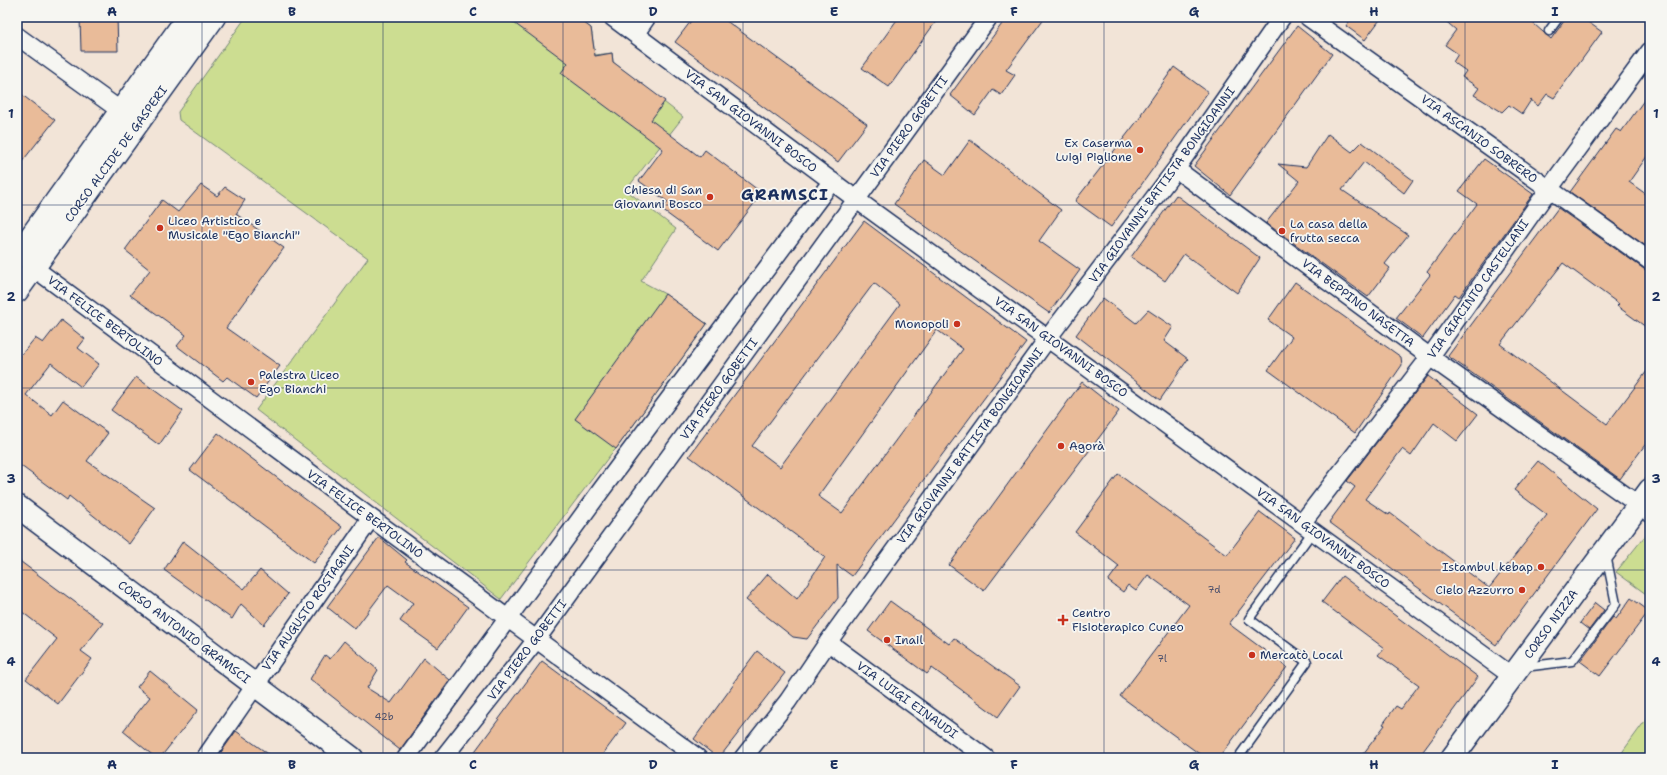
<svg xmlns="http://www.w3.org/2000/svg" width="1667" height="775" font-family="'Shantell Sans',sans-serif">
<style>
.green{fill:#ccdd91;stroke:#748678}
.building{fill:#e9bb99;stroke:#1b2f5e;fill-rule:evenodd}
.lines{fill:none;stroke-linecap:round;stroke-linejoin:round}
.service-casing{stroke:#1b2f5e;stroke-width:11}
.minor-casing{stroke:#1b2f5e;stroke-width:20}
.secondary-casing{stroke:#1b2f5e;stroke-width:25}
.service{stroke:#f6f6f2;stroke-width:8}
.minor{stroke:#f6f6f2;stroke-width:17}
.secondary{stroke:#f6f6f2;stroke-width:22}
.grid{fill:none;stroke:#1b2f5e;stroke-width:1;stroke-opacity:0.55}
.poi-dot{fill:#c8321e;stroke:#f6f6f2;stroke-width:1.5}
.labels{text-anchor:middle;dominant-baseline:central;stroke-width:3.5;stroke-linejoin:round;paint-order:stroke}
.number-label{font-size:10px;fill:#4e526d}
.street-label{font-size:12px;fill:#1b2f5e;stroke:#f6f6f2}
.poi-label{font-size:12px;fill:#1b2f5e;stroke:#f6f6f2;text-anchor:start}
.district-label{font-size:16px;font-weight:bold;letter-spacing:1px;fill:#1b2f5e;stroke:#f6f6f2}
.neatline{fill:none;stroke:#1b2f5e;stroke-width:1.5}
.grid-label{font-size:13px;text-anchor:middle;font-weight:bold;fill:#1b2f5e}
</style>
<rect width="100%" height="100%" fill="#f2e4d7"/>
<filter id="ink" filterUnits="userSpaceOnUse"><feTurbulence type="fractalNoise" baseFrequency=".025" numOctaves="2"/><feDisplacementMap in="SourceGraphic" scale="8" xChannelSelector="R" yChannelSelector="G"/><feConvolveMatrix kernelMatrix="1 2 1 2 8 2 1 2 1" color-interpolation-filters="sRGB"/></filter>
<g filter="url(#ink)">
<path class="green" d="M246,17h330l15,11 4,27 17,-2 1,9 70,55 -57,73 50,39 -35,52 24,13 42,30 -91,125 -5,5 -110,145 -245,-189 112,-152 -189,-138 -1,-8z
M1649,531l1,1v65l-34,-25z
M1650,714v44h-32z"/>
<path class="building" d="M80,17h37l1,34h-37z
M506,17h70l15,11 4,28 17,-3 1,9 52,39 -14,19 49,37 5,-7 57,43 -44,58 -56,-41 6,-8 -29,-21 24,-32 -102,-76 7,-10z
M694,17h27l146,107 -29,38 -163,-120z
M899,17h40l-50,70 -27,-19z
M1007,17h38l-39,53 9,5 -14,20 -8,-5 -18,25 -25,-20z
M1352,17h30l-17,23 -19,-14z
M1441,17h85l25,22 16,-22h14l21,15 -48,66 -7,-4 -9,12 -7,-6 -9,14 -13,-9 -7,7 -28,-17 5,-7 -17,-11 4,-6 -13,-9 5,-8 -13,-9 11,-15z
M1297,26l35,28 -102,141 -36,-29z
M1174,67l34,25 -97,135 -36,-26 67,-86 -1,-1z
M17,91l38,29 -38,48z
M1650,92v60l-21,30 21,15v52l-80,-57 46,-63 5,3z
M1328,134l24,18 10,-10 51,38 -9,13 -40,-31 -22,28 66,45 -23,29 5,4 -22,29 -102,-74 33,-42 -21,-17 28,3z
M970,140l91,70 -22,31 41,29 -31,43 -155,-109 30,-44 21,15z
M1484,159l49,35 -74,103 -4,-3 -32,44 -27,-20 34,-43 -3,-3 50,-68 -18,-13z
M201,185l16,11 8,-9 20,13 -9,14 48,34 -58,80 54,38 -24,32 -29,-21 -4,4 -46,-35 9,-11 -56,-40 20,-25 -25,-20 37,-50 16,12z
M1176,195l84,63 -23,35 -53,-39 -19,27 -34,-24z
M1558,208l86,61 6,2v59l-33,-24 2,-2 -56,-41 -63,81 107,80 43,-57v71l-30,41 -172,-123z
M864,221l162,121 -174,234 -15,-11 1,33 -31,41 -14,-2 -47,-37 22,-26 29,25 28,-42 -136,-101zM874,283l26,21 -120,163 -28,-21zM937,330l26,19 -121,164 -24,-17z
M1295,282l106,75 1,8 -47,68 -87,-63 24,-33 -24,-17z
M665,294l42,30 -91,125 -41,-30z
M1103,298l33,25 12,-13 25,17 -9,14 24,18 -28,41 -84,-65z
M61,320l24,19 -7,9 21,16 -18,23 -30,-24 -25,32 26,20 11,-15 45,33 -21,28 68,47 -26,36 -60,-48 -2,4 -50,-37v-103l18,-22 8,5z
M1428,376l50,38 -21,27 -23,-18 -23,33 -9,-7 -37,50 24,16 1,-2 99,75 58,-73 -33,-25 24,-29 59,48 -101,136 -167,-123 26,-35 -8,-6z
M136,377l47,34 -24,34 -48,-35z
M1082,382l37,29 -135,180 -35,-26z
M218,433l124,94 -28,36 -124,-93z
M1118,474l109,81 33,-43 35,26 -66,86 58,43 -68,91h-14l-85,-62 69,-91 -41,-30 -12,16 -8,-6 -5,7 -15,-11 11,-15 -44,-34z
M379,537l28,23 -2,2 63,45 -30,41 -38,-27 13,-18 -25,-18 -33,44 -28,-22z
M183,541l61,48 16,-19 28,24 -24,31 -23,-21 -9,15 -68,-49z
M17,559l86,64 -22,28 11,8 -34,45 -32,-25 31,-40 -40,-31z
M1342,576l136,101 -60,81h-58l25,-33 -2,-1 13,-18 5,3 18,-24 -41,-30 6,-7 -62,-46z
M1631,598l18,13 -49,65 -20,-15 33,-44 3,2z
M890,601l59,43 5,-6 66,48 -22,31 -66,-49 -5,6 -59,-43z
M1595,603l9,7 -15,20 -9,-7z
M344,641l34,29 -11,18 24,15 33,-45 26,22 -50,70 -90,-71 15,-24 5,4z
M757,651l28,22 -66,85h-1l-24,-19 40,-55 -1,-1z
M542,661l84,62 -26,35h-130z
M150,671l48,39 -38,48h-4l-33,-27 27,-34 -13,-10z
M236,731l38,27h-57z"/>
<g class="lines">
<g class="service-casing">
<path id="service" d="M1549,31l10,-14
M1524,667l48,-6 44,-57 -10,-49
M1238,758l69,-96 -58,-43 64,-88"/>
</g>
<g class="minor-casing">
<path id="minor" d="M612,17l245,183 655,476
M1308,17l342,244
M635,34l12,-17
M17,36l104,75
M1176,169l254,188 220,156
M34,268l337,250 327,240
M1302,523l128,-166 129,-182 91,-124
M828,642l158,116
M205,758l166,-240
M406,758l196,-269 230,-308
M443,758l93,-118 453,-623
M743,758l45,-57 40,-59 220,-304 128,-169 106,-152"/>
</g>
<g class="secondary-casing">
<path id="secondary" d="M17,256l171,-239
M17,291l197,-274
M17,506l335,252
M1452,758l198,-268"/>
</g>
<use href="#service" class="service"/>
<use href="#minor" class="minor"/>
<use href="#secondary" class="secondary"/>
</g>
</g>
<path class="grid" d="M202,17v741M383,17v741M563,17v741M743,17v741M924,17v741M1104,17v741M1284,17v741M1465,17v741M17,205h1633M17,388h1633M17,570h1633"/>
<g class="poi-dot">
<circle cx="1140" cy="150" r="4"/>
<circle cx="710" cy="197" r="4"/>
<circle cx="160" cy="228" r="4"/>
<circle cx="1282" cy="231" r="4"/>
<circle cx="957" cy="324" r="4"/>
<circle cx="251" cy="382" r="4"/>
<circle cx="1061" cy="446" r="4"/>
<circle cx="1541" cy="567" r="4"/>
<circle cx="1522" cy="590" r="4"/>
<path d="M1061 614h4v4h4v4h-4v4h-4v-4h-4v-4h4z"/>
<circle cx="887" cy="640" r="4"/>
<circle cx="1252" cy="655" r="4"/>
</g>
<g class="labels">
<g class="number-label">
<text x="1214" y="589">7d</text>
<text x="1162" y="658">7l</text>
<text x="384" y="716">42b</text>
</g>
<g class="street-label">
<text transform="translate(751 121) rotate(37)">VIA SAN GIOVANNI BOSCO</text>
<text transform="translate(909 127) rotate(-54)">VIA PIERO GOBETTI</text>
<text transform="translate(1479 139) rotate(36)">VIA ASCANIO SOBRERO</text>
<text transform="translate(116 154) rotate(-54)">CORSO ALCIDE DE GASPERI</text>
<text transform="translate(1162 185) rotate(-54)">VIA GIOVANNI BATTISTA BONGIOANNI</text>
<text transform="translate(1478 289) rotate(-55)">VIA GIACINTO CASTELLANI</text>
<text transform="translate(1358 303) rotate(37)">VIA BEPPINO NASETTA</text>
<text transform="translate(105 321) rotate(37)">VIA FELICE BERTOLINO</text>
<text transform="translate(1061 347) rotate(36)">VIA SAN GIOVANNI BOSCO</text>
<text transform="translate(719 389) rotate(-54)">VIA PIERO GOBETTI</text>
<text transform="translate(970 446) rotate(-54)">VIA GIOVANNI BATTISTA BONGIOANNI</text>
<text transform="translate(365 514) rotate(36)">VIA FELICE BERTOLINO</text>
<text transform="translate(1323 538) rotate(36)">VIA SAN GIOVANNI BOSCO</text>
<text transform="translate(308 608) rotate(-55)">VIA AUGUSTO ROSTAGNI</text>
<text transform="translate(1551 624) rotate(-54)">CORSO NIZZA</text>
<text transform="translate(184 632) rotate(37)">CORSO ANTONIO GRAMSCI</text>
<text transform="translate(527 650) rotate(-53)">VIA PIERO GOBETTI</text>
<text transform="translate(907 700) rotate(36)">VIA LUIGI EINAUDI</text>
</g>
<g class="poi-label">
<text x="1132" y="143" text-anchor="end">Ex Caserma<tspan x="1132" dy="14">Luigi Piglione</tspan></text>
<text x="702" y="190" text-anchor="end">Chiesa di San<tspan x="702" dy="14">Giovanni Bosco</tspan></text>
<text x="168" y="221">Liceo Artistico e<tspan x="168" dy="14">Musicale "Ego Bianchi"</tspan></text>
<text x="1290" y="224">La casa della<tspan x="1290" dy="14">frutta secca</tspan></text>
<text x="949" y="324" text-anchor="end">Monopoli</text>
<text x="259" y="375">Palestra Liceo<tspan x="259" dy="14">Ego Bianchi</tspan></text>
<text x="1069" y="446">Agorà</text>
<text x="1533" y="567" text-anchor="end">Istambul kebap</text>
<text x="1514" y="590" text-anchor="end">Cielo Azzurro</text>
<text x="1072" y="613">Centro<tspan x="1072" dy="14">Fisioterapico Cuneo</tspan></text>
<text x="895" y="640">Inail</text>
<text x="1260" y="655">Mercatò Local</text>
</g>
<g class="district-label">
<text x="785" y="194">GRAMSCI</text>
</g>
</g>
<rect width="1667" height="775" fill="none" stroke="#f6f6f2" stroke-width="44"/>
<rect x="22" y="22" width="1623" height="731" class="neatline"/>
<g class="grid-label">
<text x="112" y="16">A</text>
<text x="292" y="16">B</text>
<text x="473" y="16">C</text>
<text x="653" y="16">D</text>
<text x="834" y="16">E</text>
<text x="1014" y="16">F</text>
<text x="1194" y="16">G</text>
<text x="1374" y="16">H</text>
<text x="1555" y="16">I</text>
<text x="11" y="118">1</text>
<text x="1656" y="118">1</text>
<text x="11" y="301">2</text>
<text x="1656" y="301">2</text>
<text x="11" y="483">3</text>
<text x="1656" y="483">3</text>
<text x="11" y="666">4</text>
<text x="1656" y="666">4</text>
<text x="112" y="769">A</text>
<text x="292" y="769">B</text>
<text x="473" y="769">C</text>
<text x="653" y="769">D</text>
<text x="834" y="769">E</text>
<text x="1014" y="769">F</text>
<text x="1194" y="769">G</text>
<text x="1374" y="769">H</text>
<text x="1555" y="769">I</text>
</g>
</svg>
